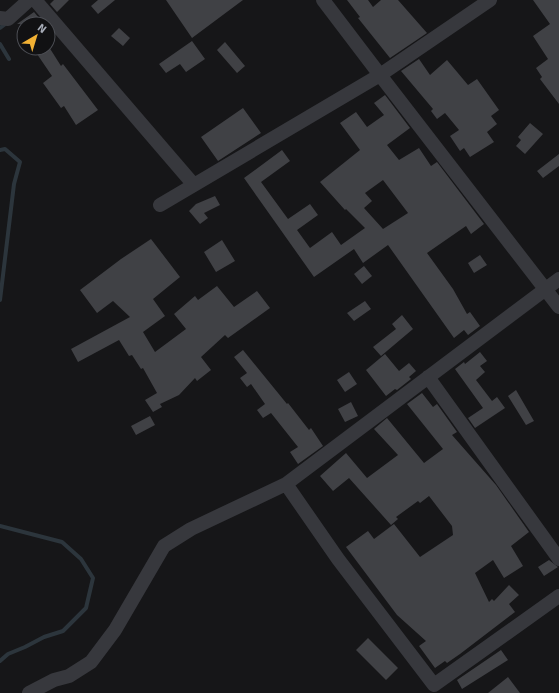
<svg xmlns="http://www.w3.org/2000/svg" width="559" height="693" font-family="Signika,sans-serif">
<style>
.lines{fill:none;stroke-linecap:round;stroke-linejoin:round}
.stream{stroke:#2c353c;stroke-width:4}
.building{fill:#404145;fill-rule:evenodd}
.minor{stroke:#37383d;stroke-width:14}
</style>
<rect width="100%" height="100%" fill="#161618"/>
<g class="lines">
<path class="stream" d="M0,28l8,-6
M0,44l9,15
M0,150l5,-1 15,13 -6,22 -14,116
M0,526l62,16 19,17 12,19 -7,30 -23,23 -19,6 -19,10 -17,7 -8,7"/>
</g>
<path class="building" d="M54,0h15l-12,12 -7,-8z
M98,0h17l-17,14 -7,-8z
M166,0h77l-51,38z
M347,0h21l5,7 8,-7h17l29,33 -37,25 -32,-40 2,-1z
M533,0h26v104l-19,-25 2,-2 -6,-9 12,-9 -15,-23 17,-12z
M34,12l10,12h-27z
M119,28l11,10 -7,8 -12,-10z
M192,41l13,18 -19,13 -6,-8 -14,9 -7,-9z
M225,42l20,24 -8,7 -20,-23z
M49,47l12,19 2,-2 35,46 -22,15 -12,-19 -3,2 -18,-25 9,-7 -15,-22z
M419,59l11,16 17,-15 21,25 9,-6 22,31 -8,6 6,8 -10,8 7,10 -24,15 -6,-9 -4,3 -10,-15 9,-6 -14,-17 -8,6 -6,-8 2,-2 -32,-38z
M385,95l25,33 -23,17 12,15 20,-12 12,18 6,-4 47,62 -13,10 -5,-8 -39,27 26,36 14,25 3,-2 10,14 -12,9 -4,-5 -10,8 -66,-93 -25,18 -9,-14 -40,28 -70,-99 38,-28 8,11 -29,21 27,37 22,-15 8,11 -21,15 13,18 22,-16 9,13 24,-17 -19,-19 -1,1 -25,-28 40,-32 -20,-27 16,-11 11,15 17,-12 -10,-12zM383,180l25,33 -25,16 -19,-21 8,-7 -7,-8z
M243,108l18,25 -43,28 -17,-24z
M530,123l13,11 -18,20 -9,-8 5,-6 -3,-3z
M559,154v12l-16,12 -6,-7z
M215,196l5,9 -16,8 4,5 -8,6 -11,-13 7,-7z
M151,239l29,38 -27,22 12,17 -22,16 12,20 31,-23 -12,-15 21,-18 3,4 19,-14 17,21 23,-16 13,17 -42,30 -3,-3 -24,22 10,13 -14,11 -2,-3 -16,17 -19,9 2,3 -9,5 -8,-12 12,-7 -14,-25 -2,1 -9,-14 -3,1 -10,-16 -41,22 -7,-13 59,-32 -17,-16 -16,12 -17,-23 41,-31z
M222,240l13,21 -19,11 -12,-20z
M480,255l7,10 -13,8 -6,-10z
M364,266l8,10 -10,8 -8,-10z
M365,301l6,8 -17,12 -7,-8z
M402,315l11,14 -32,27 -8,-9 23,-18 -4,-5z
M243,350l44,54 1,-1 21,27 2,-2 12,18 -25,18 -8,-12 8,-5 -27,-34 -8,5 -6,-8 8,-6 -14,-20 -4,3 -7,-9 7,-5 -13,-16z
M480,352l7,9 -7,5 5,6 -9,8 16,21 5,-4 8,11 -30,20 -7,-10 15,-10 -28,-39 9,-7 1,2z
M385,354l14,17 10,-8 7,8 -7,6 2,2 -14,11 -2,-1 -9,7 -20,-26z
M349,372l8,12 -12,8 -8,-12z
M516,390l18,31 -8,4 -18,-29z
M422,393l11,14 4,-3 20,28 -5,3 44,50 33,47 -18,14 12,20 -19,12 -11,-18 -18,13 14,29 3,-3 2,2 15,-16 10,10 -10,9 6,8 -55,42 -13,9 -2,-2 -10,7 -16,-22 7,-5 -29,-26 -51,-68 22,-16 6,8 20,-15 26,33 33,-22 -1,-9 -23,-30 -9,7 -2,-2 -22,16 2,2 -7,6 -42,-47 -16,13 -13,-15 26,-23 21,25 31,-23 -24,-26 13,-11 37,45 19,-14 -36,-45z
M351,402l7,14 -13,6 -7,-13z
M150,416l5,9 -19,10 -5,-9z
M549,560l9,7 -14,9 -6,-9z
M368,638l30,30 -12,12 -30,-30z
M501,650l7,10 -46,29 -5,-9z
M508,677l12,16h-32z"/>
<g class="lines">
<path class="minor" d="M35,0l159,185
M490,0l-110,75 179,232
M0,18l8,1 21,-19
M160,205l220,-130 -57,-75
M428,377l131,182
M286,484l52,75 96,126 125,-89
M29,693l25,-13 15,-4 22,-14 24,-32 49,-84 27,-17 95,-45 273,-205"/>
</g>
<g transform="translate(36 36) rotate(38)"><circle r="19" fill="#111113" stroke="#4d4f55"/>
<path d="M0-3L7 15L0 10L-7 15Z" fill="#f2b134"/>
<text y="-6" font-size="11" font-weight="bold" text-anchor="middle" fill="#a8adb8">N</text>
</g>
</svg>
